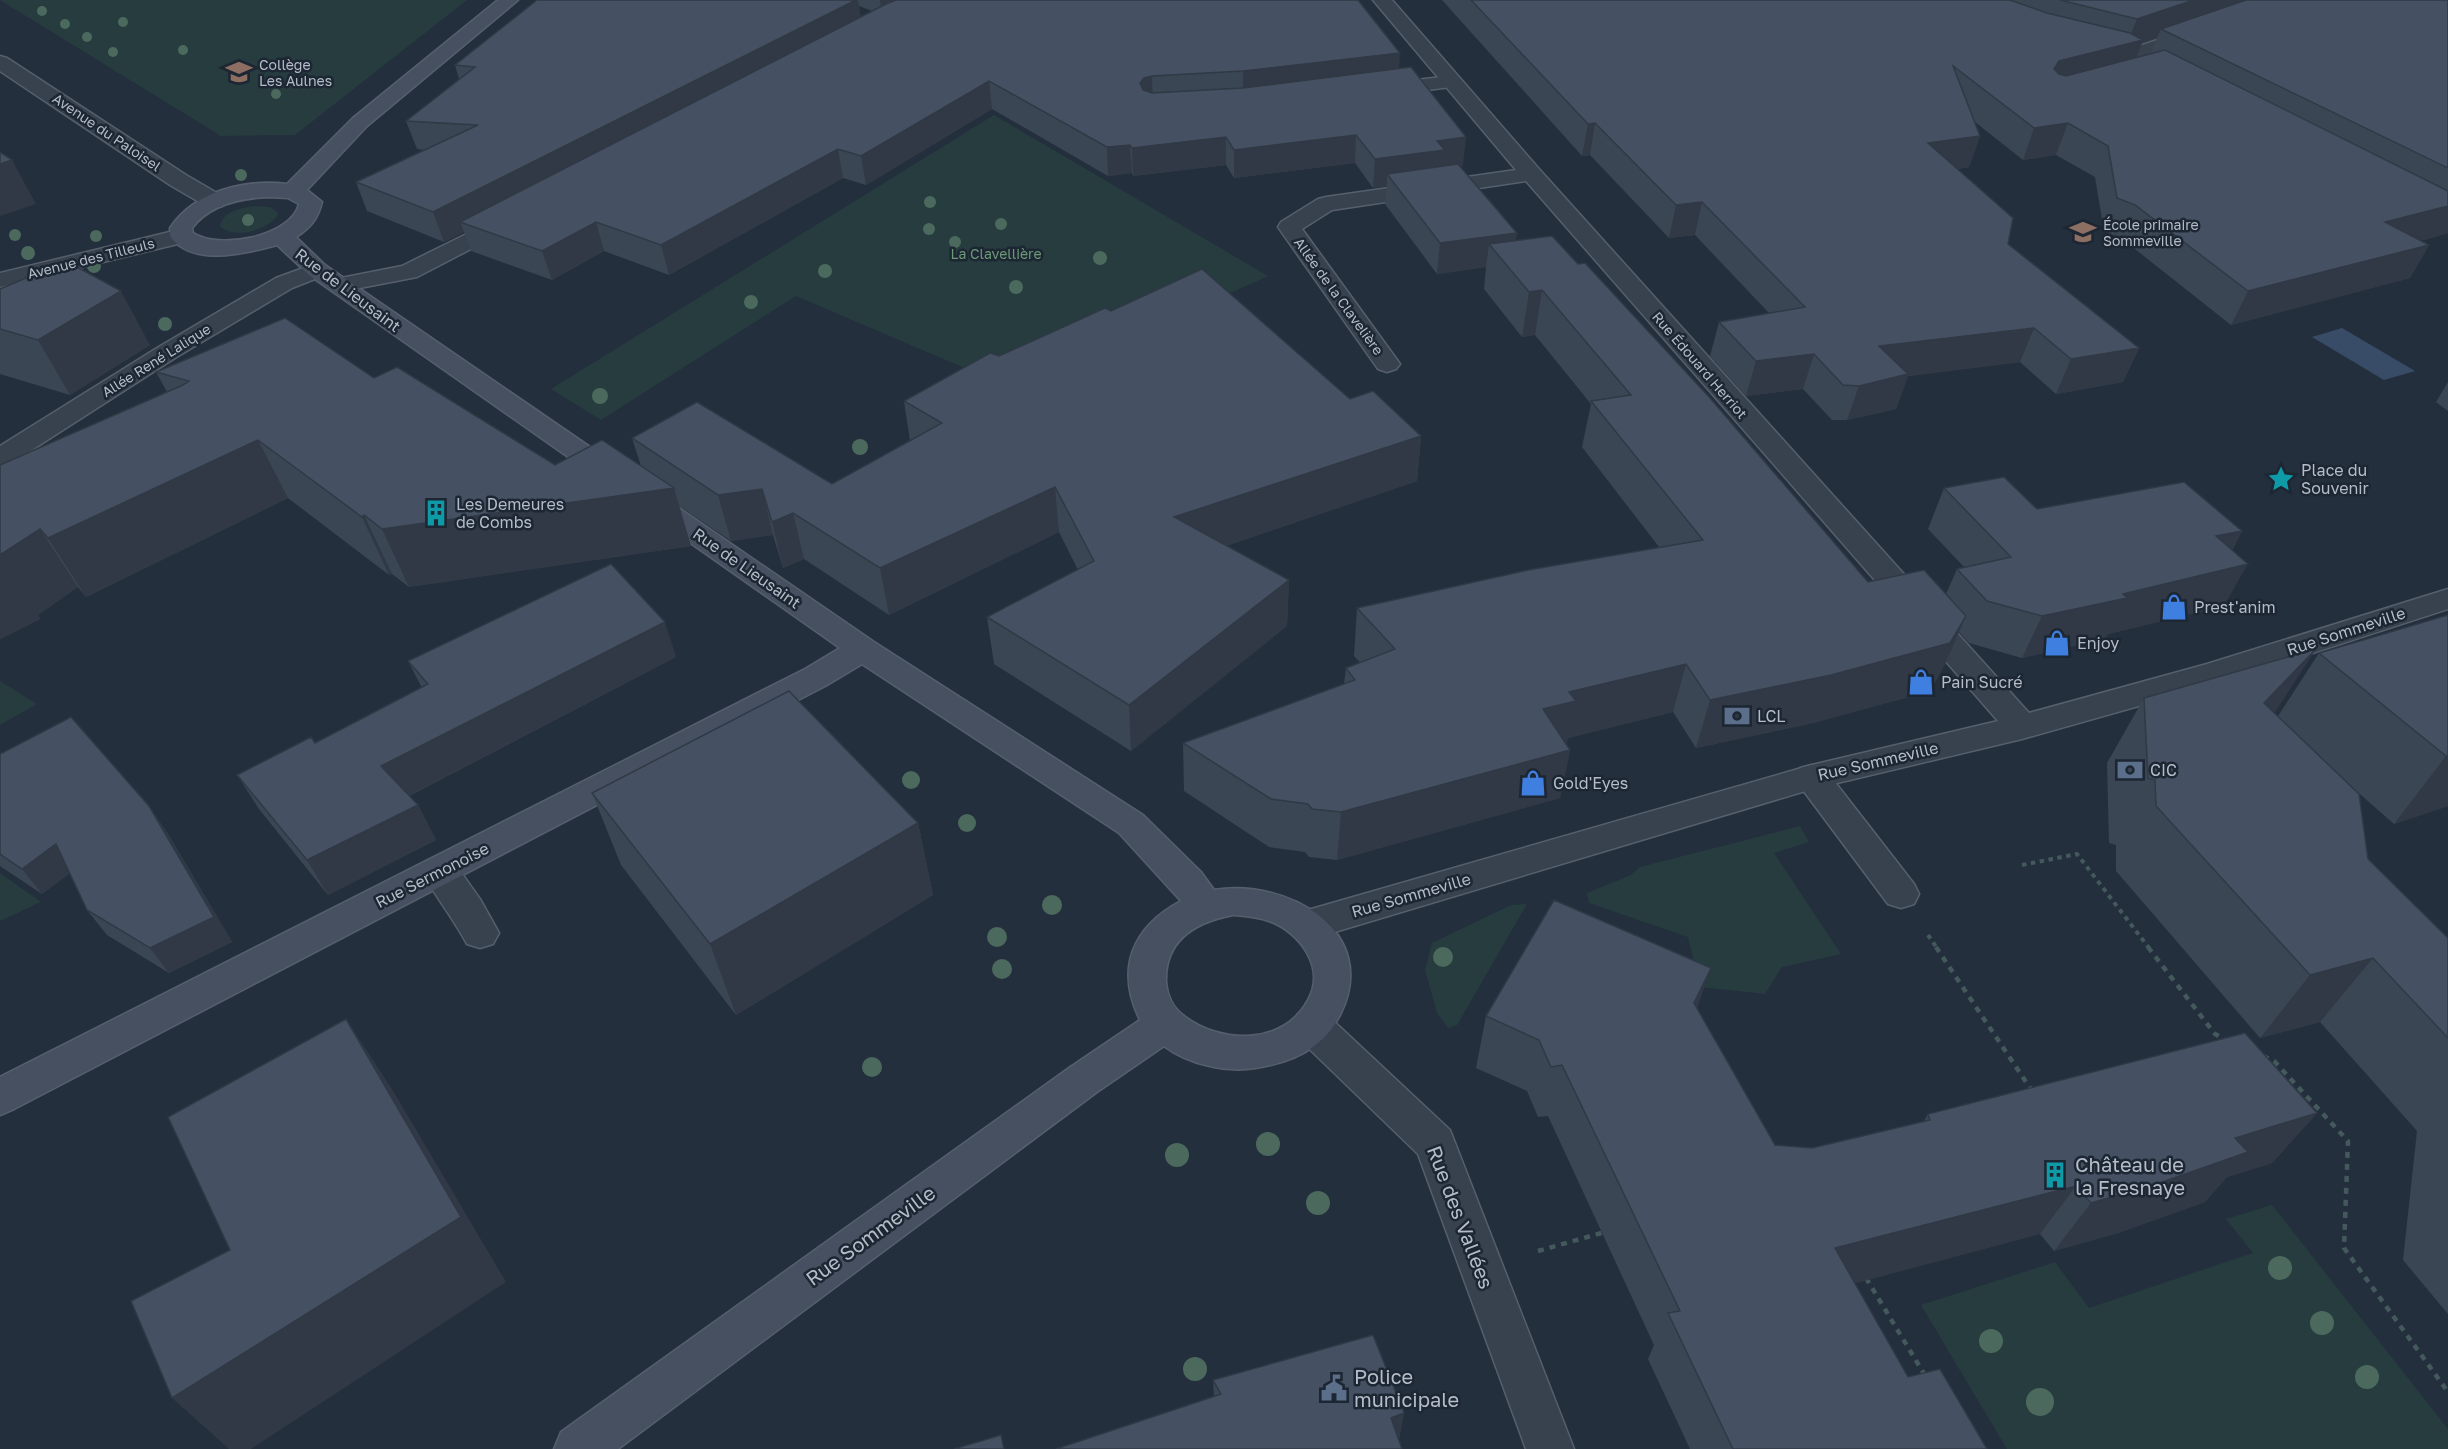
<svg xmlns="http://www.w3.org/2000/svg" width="2448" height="1449" font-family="'Golos Text',sans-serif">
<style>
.green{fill:#263c3f}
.water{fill:#394c67}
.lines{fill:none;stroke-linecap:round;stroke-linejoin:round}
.lane-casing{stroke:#565f6c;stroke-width:3}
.street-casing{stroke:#565f6c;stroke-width:3}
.secondary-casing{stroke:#565f6c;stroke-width:3}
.path-far1{stroke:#44595c;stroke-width:4;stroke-dasharray:4.5 4.5;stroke-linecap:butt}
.path{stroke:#44595c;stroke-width:4.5;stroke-dasharray:6 6;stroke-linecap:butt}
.lane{fill:#38414e;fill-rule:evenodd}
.street{fill:#38414e;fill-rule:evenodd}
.secondary{fill:#465061;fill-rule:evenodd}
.tree{fill:#4b6a5d}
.wall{fill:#3b4654;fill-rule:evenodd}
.shaded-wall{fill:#303945}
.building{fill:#455162;stroke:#303945;stroke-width:1.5}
.labels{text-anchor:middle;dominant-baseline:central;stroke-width:5;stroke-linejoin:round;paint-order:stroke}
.far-poi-label{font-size:14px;fill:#b4bcc9;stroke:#1d2633;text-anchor:start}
.far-street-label{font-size:14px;fill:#b4bcc9;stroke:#1d2633}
.far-park-label{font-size:14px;fill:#6b9a76;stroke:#1d2633}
.street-label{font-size:16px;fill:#b4bcc9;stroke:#1d2633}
.poi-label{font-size:16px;fill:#b4bcc9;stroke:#1d2633;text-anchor:start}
.near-poi-label{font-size:20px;fill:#b4bcc9;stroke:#1d2633;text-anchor:start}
.near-street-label{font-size:20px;fill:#b4bcc9;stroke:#1d2633}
</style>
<rect width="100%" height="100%" fill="#242f3e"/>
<path class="green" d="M0,0h467l-172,135 -74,1z
M994,115l274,161 -252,114 -220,-94 -195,124 -50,-31z
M254,206l16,1 8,6 -1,4c-11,13 -43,23 -57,9 3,-15 22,-18 34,-20z
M0,681l37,23 -37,21z
M1800,826l9,16 -35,11 67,101 -59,13 -17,27 -65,-7 -12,-50 -99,-34 -2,-10 44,-18 9,-8z
M0,873l41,29 -41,19z
M1527,904l-70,121 -9,3 -11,-15 -12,-43 7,-27 79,-38z
M2272,1205l176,224v20h-441l-86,-144 134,-43 34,46 164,-55 -27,-34z"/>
<path class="water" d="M2342,328l73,43 -31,9 -72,-43z"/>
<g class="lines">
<g class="lane-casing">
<path id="lane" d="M1452,76l7,2 3,4 -3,4 -80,10 -7,-2 -3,-4 3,-4 7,-2z
M1812,765l12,3 90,116 5,10 -5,10 -13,4 -13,-4 -88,-118 -5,-9 5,-9z
M440,857l13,4 27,38 19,34 -6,11 -13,4 -13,-4c-14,-26 -32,-48 -45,-73l5,-10z"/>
</g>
<g class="street-casing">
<path id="street" d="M1373,0h19l147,169 490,544 178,-49 241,-75v20l-221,72 -205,58 -210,50 -504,151 -13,-5 -6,-10 6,-10 13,-5 504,-145 186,-44 -472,-540 -194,29 -30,19 98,135 -4,5 -9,3 -9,-3 -100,-142 3,-5 37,-23 8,-2 190,-27z
M2195,27l7,2 2,4 -2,4 -76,26 -7,-2 -3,-4 3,-4z
M0,56l7,2 179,117 36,21 3,5 -3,5 -8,2 -8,-2 -36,-21 -170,-114z
M507,214l8,2 3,5 -3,5 -98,51 -78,15 -8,-2 -4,-5 4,-5 71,-14z
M182,229l8,2 4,5 -4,5 -190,46v-14z
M317,263l8,2 4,5 -4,5 -33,13 -117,70 -165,106 -10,2v-20l157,-98 119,-70z
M1312,1010l14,4 124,116 124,319h-48l-108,-295 -120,-116 -6,-12 6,-12z"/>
</g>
<g class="secondary-casing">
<path id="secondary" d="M498,0h20l-151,126 -60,64 15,12c-4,17 -12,26 -26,35l29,28 549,377 269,173 58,57 13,18c73,-12 168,41 126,125 -16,33 -49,48 -85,53 -29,5 -67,-4 -91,-22l-67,46 -479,357h-64l7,-17 508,-364 71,-48c-25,-51 -8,-93 41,-119l-62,-68 -257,-169 -35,21 -813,424 -14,6v-38l805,-408 35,-21 -531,-373 -32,-30c-30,8 -85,23 -107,-9v-8c25,-37 74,-49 117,-44l66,-66zM269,197l19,1 11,6c-8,33 -80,46 -106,29l-1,-5c18,-24 49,-30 77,-31zM1233,915c12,1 25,2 36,6 31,11 57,47 39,79 -24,46 -88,44 -124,16 -11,-8 -17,-21 -18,-35 -1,-42 30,-59 67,-66z"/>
</g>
<path class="path-far1" d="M2022,865l55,-11 72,94
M1928,935l9,13"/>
<path class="path" d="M1936,947l96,144
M2148,947l67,87 11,6
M2263,1056l11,5 74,80 -4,107 104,144
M1538,1251l67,-19
M1866,1278l60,99"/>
<use href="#lane" class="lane"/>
<use href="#street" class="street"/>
<use href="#secondary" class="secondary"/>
</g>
<g class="tree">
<circle cx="42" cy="11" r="5"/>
<circle cx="123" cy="22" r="5"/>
<circle cx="65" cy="24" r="5"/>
<circle cx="87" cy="37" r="5"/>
<circle cx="183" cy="50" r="5"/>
<circle cx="113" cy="52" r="5"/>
<circle cx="276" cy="94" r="5"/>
<circle cx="241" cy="175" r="6"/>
<circle cx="930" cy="202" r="6"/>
<circle cx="248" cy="220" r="6"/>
<circle cx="1001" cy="224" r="6"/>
<circle cx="929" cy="229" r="6"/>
<circle cx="15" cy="235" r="6"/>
<circle cx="96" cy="236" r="6"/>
<circle cx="955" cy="242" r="6"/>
<circle cx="28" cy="253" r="7"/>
<circle cx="1100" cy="258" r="7"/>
<circle cx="94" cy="266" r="7"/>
<circle cx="825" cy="271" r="7"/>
<circle cx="1016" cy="287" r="7"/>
<circle cx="751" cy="302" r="7"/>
<circle cx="165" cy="324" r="7"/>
<circle cx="600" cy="396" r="8"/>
<circle cx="860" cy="447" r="8"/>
<circle cx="911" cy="780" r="9"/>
<circle cx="967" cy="823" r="9"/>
<circle cx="1052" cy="905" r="10"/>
<circle cx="997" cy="937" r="10"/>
<circle cx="1443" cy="957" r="10"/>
<circle cx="1002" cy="969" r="10"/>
<circle cx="872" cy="1067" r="10"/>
<circle cx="1268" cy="1144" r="12"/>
<circle cx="1177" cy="1155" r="12"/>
<circle cx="1318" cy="1203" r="12"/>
<circle cx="2280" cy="1268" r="12"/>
<circle cx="2322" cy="1323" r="12"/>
<circle cx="1991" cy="1341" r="12"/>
<circle cx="1195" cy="1369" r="12"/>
<circle cx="2367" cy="1377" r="12"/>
<circle cx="2040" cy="1402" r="14"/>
</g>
<path class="wall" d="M537,0h821l41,69 64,96 -3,1 55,75 353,341 78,12 11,-25 7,-2 -36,-38 16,-41 93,21 205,22 -10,19 -8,56 -116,28 -3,5 -83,19 -53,-15 -10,-11 -14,32 -15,27 -117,32 -117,25 -23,-36 -105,26 -2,6 4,6 -10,48 -223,62 -28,-3 -4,-5 -36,-5 -85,-56 -1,-48 161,-59 2,-16 14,-6 -6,-6 3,-48 302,-61 -77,-100 9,-43 -56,-69 -13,2 -38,-48 2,-22 -49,7 -52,-70 2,-18 -14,2 -18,-25 -121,15 -8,-13 -93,11 -1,-3 -24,3 -116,-67 -126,76 -23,-7 -174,97 -65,-24 -52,29 -81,-29 -7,-19 -20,10 -77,-31 -11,-29 68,-32 -7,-1 -11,-28 53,-42 -4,-14zM859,6l13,5 -12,6z
M1442,0h1006v233l-28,8 9,4 -19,33 -179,47 -110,-87 -17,-7 -9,-54 -39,-22 -33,5 -48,-38 5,14 -11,31 -11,2 50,75 131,104 -16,34 -67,12 -36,-32 -112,14 -12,33 -49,11h-15l-29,-31 -57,7 -36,-40 9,-34 50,-9 -74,-78 -26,3 -79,-83 -8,1zM2157,38l-6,16 -15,4 6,-15z
M0,289l150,56 -80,50 -70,-21z
M1111,311l239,88 71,37 -4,45 -191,65 63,34 -2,46 -156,125 -137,-87 -7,-47 91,-47 -19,-38 -170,83 -85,-56 -21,9 -10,-33 -42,6 -52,-35 12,40 -282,41 -17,-13 -3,1 -101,-77 -202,99 -8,-10 -40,28 2,4 -40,20v-174l167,-73 -11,-20 218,6 181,87 86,1 -9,-28 200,46 78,-43 -6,-40 95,-45z
M2448,382v29l-12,-9z
M2448,615v191l-54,18 -49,-43 23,78 80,79v376l-45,-54 14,-129 -97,-109 -60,16 -144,-167v-26l-7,-2 -2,-80 37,-65 130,15 4,3 41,-63z
M676,657l-267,139 9,9 18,35 -108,55 -69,-86 -22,-34 78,-32 107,-55 -14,-27z
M0,754l167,78 65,110 -63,31 -62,-38 -20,-25 -17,-37 -28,21 -42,-28z
M592,793l326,30 15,72 -197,120 -115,-150z
M1697,1008l78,137 37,3 112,-27 4,-7 389,-1 -45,50 -45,14 -22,25 -87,31 -64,18 -14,-17 -185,49 53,94 79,72h-297l-42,-90 6,-14 -106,-229 -10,1 -11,-26 -51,-23 10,-52z
M1213,1380l191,33 -5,26 -185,-42z"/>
<path class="shaded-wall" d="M856,0h2l4,25 -402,197 4,10 -20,10 -11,-30z
M880,0h39l-37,15z
M2194,0h74l-107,29 -4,9 -15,5 -11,27 -84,22 7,-23 5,-8 68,-17 10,-25z
M1400,53l-2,27 -155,19v-28z
M1152,76l1,28 -8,2 -5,-23 4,-5z
M989,81l3,28 -126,76 -5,-29z
M1595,123l-5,32 -8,1 6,-32z
M2068,123l-12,32 -33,5 11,-32z
M1356,135l-1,28 -121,15v-28z
M1980,136l-11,31 -51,8 10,-32z
M1226,137v28l-93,11 -1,-28z
M1466,137l-3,28 -76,9v12l-14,2 2,-29 62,-18z
M1130,145l2,28 -24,3 -1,-29z
M838,149l5,29 -174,97 -8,-30z
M12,160l24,44 -36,12v-52z
M1702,202l-7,33 -26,3 7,-33z
M2448,206v27l-81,22 18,-33z
M596,222l8,29 -52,29 -10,-29z
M1517,233l-5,31 -23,-20 -3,23 -49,7 3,-31z
M2429,245l-19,33 -179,47 17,-34z
M1542,290l-7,45 -13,2 7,-45z
M121,291l29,54 -80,50 -32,-55z
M2034,328l-14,34 -112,14 -12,33 -49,11 12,-34 20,-40z
M2139,348l-16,34 -67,12 15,-35z
M1814,354l-11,35 -57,7 10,-35z
M1421,436l-4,45 -242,82 -1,-46z
M258,440l30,58 -202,99 -38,-59z
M1055,487l4,45 -170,83 -9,-47z
M674,488l17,58 -282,41 -27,-58z
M762,489l11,46 -42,6 -13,-46z
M793,513l11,46 -21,9 -11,-46z
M364,515l28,59 -3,1 -27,-58z
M40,529l38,58 -40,28 2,4 -40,20v-84z
M2242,531l-22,39 28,-6 -24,42 -116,28 -3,5 -83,19 20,-42 81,-22 93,-58z
M1289,580l-2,46 -156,125 -2,-46z
M1966,616l-21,48 -15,27 -117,32 -117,25 14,-48z
M665,622l11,35 -276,143 -19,-34z
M2316,649l-42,65 -10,-11z
M1686,664l-13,48 -105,26 -3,11 -22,-40 26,-17z
M1570,750l-10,48 -223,62 4,-48z
M2446,756h2v50l-54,18z
M418,805l18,35 -108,55 -21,-35z
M149,806l18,26 65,110 -63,31 -19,-25z
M918,823l15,72 -197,120 -26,-71z
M56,844l20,25 -34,25 -20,-25z
M2373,958l-53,64 -60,16 50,-63z
M1711,968l-18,52 1,-17z
M346,1019l46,70 114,193 -255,167h-22l-57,-51z
M2317,1113l-45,50 -45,14 -22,25 -87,31 -64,18 37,-48 144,-65z
M2076,1186l-36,48 -232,62 27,-48z
M1404,1413l-6,30 -7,-25z"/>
<path class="building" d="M537,0h319l-423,212 -77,-30 122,-57 -72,-4 69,-54 -20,-2z
M896,0h462l42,53 -157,18 -91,5 -8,2 -4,5 3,7 9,3 91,-5 168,-21 55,70 -29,4 8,9 -70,9 -19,-24 -122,15 -8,-13 -94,11 -2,-3 -23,2 -118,-66 -128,75 -23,-7 -177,96 -65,-23 -54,29 -82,-29 426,-218z
M1471,0h539l37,13 83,20 13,7 -84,21 -5,8 5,5 7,2 99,-26 283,141v15l-63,16 44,23 -181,46 -113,-86 -18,-7 -9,-52 -40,-23 -34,5 -81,-62 27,70 -52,7 85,75 -5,26 131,104 -68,11 -37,-31 -155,18 29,28 -49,12 -16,-1 -29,-31 -58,7 -37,-39 86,-15 -103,-105 -26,3 -81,-82 -7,1z
M2060,0h134l-57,19z
M2246,0h202v168l-287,-139z
M0,152l12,8 -12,4z
M1458,164l59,69 -77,10 -53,-69z
M1552,236l26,28 7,-1 125,135 158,184 56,-12 42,46 -16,27 -119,32 -121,25 -24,-36 -117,28 7,9 -33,8 27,41 -229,62 -29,-3 -4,-5 -37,-5 -88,-56 172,-63 -9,-12 49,-19 -38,-41 171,-38 175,-30 -112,-139 40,-6 -89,-105 -13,2 -40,-48z
M66,261l55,30 -83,49 -38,-11v-40z
M1202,269l148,130 23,-8 48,45 -247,81 115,63 -160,125 -142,-88 107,-56 -39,-74 -175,81 -87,-55 -21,9 -10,-33 -44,6 -86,-57 65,-36 135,82 110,-61 -38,-22 86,-48 9,3 106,-48 6,3z
M285,318l89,60 23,-11 158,98 47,-25 72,48 -292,41 -18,-14 -2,2 -104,-77 -210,98 -8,-9 -40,26v-90l183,-80 6,-4 -33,-9z
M2004,477l33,32 147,-27 58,49 -26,5 32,28 -125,30 4,4 -85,18 -55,-15 -30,-32 54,-12 -67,-69z
M611,564l54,58 -284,144 37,39 -111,55 -70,-85 74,-38 4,6 113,-59 -20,-23z
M2448,615v141h-2l-127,-103z
M2316,649l-52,54 95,91 9,65 80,79v100l-75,-80 -63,17 -154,-169 -1,-26 -7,-2 -4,-80z
M789,691l129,132 -208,121 -118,-151z
M71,717l78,89 65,111 -64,31 -63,-38 -31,-66 -34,25 -22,-15v-100z
M1554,900l157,68 -17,35 81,142 37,3 118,-28 -2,-6 317,-81 72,80 -82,25 13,14 -91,32 -66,19 -15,-17 -241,62 73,129 32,-8 47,80h-254l-65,-136 12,-2 -118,-246 -11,2 -12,-27 -53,-24z
M346,1019l115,198 -289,181 -41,-97 99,-51 -62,-133z
M1373,1335l31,78 -13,5 11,31h-346l165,-55 -8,-14z
M1001,1435l3,14h-50z"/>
<defs>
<g id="school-bare" transform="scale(2.07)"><path d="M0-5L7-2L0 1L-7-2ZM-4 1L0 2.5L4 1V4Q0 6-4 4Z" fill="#8d6e63" stroke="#1d2633" stroke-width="2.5" paint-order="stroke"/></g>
<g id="sight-bare" transform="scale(2.07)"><path d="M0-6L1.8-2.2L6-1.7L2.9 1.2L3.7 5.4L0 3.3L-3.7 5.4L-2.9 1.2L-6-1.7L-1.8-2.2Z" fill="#0f9aa8" stroke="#1d2633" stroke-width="2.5" paint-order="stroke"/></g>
<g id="building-bare" transform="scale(2.07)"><path d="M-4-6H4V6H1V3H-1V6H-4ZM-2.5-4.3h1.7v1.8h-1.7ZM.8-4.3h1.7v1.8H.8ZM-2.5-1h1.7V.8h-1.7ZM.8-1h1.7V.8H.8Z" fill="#0f9aa8" stroke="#1d2633" stroke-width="2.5" paint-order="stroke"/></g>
<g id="shop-bare" transform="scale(2.07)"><path d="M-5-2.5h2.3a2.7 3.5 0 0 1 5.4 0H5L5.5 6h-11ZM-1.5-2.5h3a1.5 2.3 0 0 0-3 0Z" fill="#3f7fe0" stroke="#1d2633" stroke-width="2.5" paint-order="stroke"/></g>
<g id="bank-bare" transform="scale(2.07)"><path d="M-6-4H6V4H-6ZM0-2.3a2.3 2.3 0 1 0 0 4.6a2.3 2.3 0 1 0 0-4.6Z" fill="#5c6f8a" stroke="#1d2633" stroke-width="2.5" paint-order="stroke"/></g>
<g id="civic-bare" transform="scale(2.07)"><path d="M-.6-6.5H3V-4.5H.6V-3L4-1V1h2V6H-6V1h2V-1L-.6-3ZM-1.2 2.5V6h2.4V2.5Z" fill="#5c6f8a" stroke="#1d2633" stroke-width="2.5" paint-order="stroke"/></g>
</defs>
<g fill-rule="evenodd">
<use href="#school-bare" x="239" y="72"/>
<use href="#school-bare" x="2083" y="232"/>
<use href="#sight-bare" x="2281" y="479"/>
<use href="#building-bare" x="436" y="513"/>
<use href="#shop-bare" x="2174" y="607"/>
<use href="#shop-bare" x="2057" y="643"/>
<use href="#shop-bare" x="1921" y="682"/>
<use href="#bank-bare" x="1737" y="716"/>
<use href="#bank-bare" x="2130" y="770"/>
<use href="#shop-bare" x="1533" y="783"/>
<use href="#building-bare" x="2055" y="1175"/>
<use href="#civic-bare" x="1334" y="1388"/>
</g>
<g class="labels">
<g class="far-poi-label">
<text x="259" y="64">Collège<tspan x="259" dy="16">Les Aulnes</tspan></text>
<text x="2103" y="224">École primaire<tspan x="2103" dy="16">Sommeville</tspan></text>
</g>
<g class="far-street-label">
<text transform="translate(107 132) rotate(34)">Avenue du Paloisel</text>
<text transform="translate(91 258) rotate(-14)">Avenue des Tilleuls</text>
<text transform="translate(1339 296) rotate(54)">Allée de la Clavelière</text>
<text transform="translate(156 360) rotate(-32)">Allée René Lalique</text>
<text transform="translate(1700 365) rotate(49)">Rue Édouard Herriot</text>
</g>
<g class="far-park-label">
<text x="996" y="253">La Clavellière</text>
</g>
<g class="street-label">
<text transform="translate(348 290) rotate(37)">Rue de Lieusaint</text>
<text transform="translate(747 568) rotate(35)">Rue de Lieusaint</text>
<text transform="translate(2346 631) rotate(-18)">Rue Sommeville</text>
<text transform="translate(1878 761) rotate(-13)">Rue Sommeville</text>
<text transform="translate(432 875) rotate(-27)">Rue Sermonoise</text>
<text transform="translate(1411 895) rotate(-16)">Rue Sommeville</text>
</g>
<g class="poi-label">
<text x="2301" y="470">Place du<tspan x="2301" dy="18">Souvenir</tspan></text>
<text x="456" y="504">Les Demeures<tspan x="456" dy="18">de Combs</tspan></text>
<text x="2194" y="607">Prest'anim</text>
<text x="2077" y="643">Enjoy</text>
<text x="1941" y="682">Pain Sucré</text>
<text x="1757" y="716">LCL</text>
<text x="2150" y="770">CIC</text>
<text x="1553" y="783">Gold'Eyes</text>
</g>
<g class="near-poi-label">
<text x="2075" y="1164">Château de<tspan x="2075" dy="23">la Fresnaye</tspan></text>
<text x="1354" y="1376">Police<tspan x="1354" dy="23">municipale</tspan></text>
</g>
<g class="near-street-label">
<text transform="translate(1461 1217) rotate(69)">Rue des Vallées</text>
<text transform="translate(870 1235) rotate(-36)">Rue Sommeville</text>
</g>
</g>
</svg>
